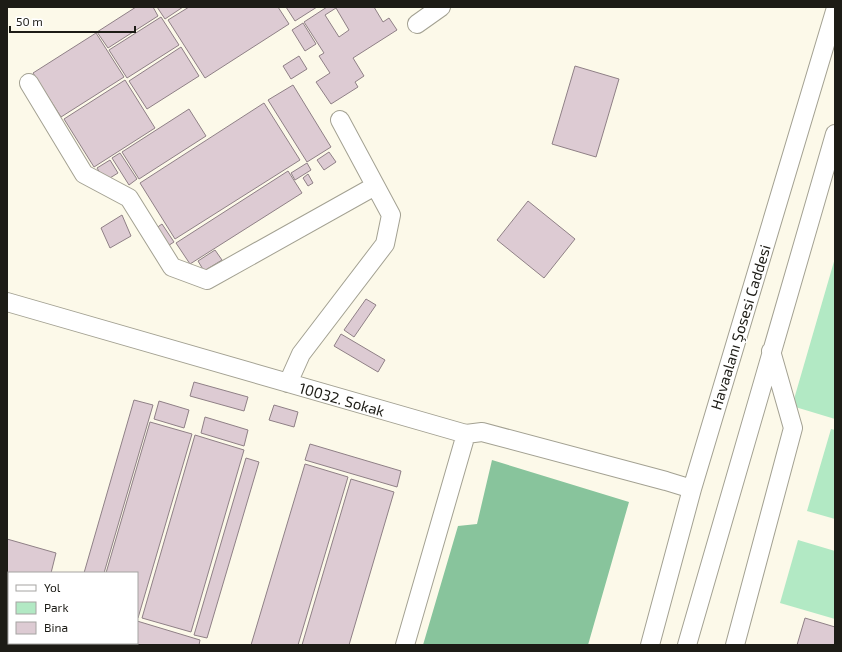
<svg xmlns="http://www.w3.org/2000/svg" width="842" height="652" font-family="'Exo 2',sans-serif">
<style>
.green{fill:#b2e9c4}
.forest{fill:#88c49c}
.building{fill:#ddcbd3;stroke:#8f8086;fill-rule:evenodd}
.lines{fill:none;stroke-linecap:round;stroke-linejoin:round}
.minor-casing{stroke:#a3a192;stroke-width:20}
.minor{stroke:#fff;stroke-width:18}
.labels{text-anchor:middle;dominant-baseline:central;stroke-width:3;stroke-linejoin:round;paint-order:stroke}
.street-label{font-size:15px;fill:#1d1c16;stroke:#fff}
</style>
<rect width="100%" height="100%" fill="#fcf9e9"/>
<path class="green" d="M835,258v161l-43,-13z
M831,429l4,1v89l-28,-8z
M798,540l37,11v68l-55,-16z"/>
<path class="forest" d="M492,460l137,42 -41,143h-165l35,-119 19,-2z"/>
<path class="building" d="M136,7h17l5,9 -50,32 -11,-16z
M157,7h26l-18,12z
M189,7h89l11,17 -84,54 -37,-58z
M286,7h31l-22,14z
M327,7h47l9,15 6,-4 8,12 -44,28 11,18 -9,6 3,5 -27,17 -15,-22 14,-9 -11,-17 5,-3 -20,-31zM336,8l13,22 -10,7 -14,-22z
M161,17l18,28 -52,33 -18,-28z
M303,23l13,21 -11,7 -13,-21z
M96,33l28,44 -63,40 -28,-44z
M181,47l18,29 -52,33 -18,-28z
M299,56l8,13 -16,10 -8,-13z
M575,66l44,13 -23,78 -44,-13z
M125,80l30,48 -61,39 -30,-48z
M293,85l38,62 -24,15 -39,-62z
M264,103l36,57 -125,79 -35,-56z
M189,109l17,27 -67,43 -17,-27z
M329,152l7,10 -12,8 -7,-10z
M120,153l17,26 -8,6 -17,-27z
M110,160l8,13 -13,8 -8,-13z
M307,163l4,7 -16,10 -4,-7z
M288,171l14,22 -112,71 -14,-21z
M308,174l5,9 -5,3 -5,-8z
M528,201l47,38 -31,39 -47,-38z
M122,215l9,21 -21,12 -9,-20z
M162,224l12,18 -11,7 -11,-18z
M215,250l7,10 -18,11 -6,-10z
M366,299l10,6 -22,32 -10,-7z
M341,334l44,26 -7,12 -44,-26z
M194,382l54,15 -4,14 -54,-15z
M134,400l19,5 -49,168h-20z
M159,401l30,9 -5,18 -30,-9z
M274,405l24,7 -4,15 -25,-7z
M205,417l43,13 -4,16 -43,-13z
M150,422l42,12 -54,184 -1,-1v-44h-31z
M195,435l49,15 -53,182 -49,-14z
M310,444l91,27 -4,16 -92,-27z
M246,458l13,4 -52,176 -13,-3z
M305,464l43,13 -50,168h-47z
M351,479l43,13 -45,153h-47z
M7,539l49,14 -5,20h-42v25l-2,-1z
M7,600l2,1v29l-2,-1z
M805,618l30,9v18h-38z
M137,621l63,19 -1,5h-115l1,-2h52z"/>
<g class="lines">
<g class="minor-casing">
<path id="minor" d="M417,24l24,-17
M29,83l55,91 45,24 43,69 35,13 168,-94
M7,302l459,132 16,-2 184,49 26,8
M288,383l13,-29 84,-110 6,-29 -51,-95
M405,645l61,-211
M650,645l42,-156 143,-478
M687,645l148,-511
M735,645l58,-217 -22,-77"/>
</g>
<use href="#minor" class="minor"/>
</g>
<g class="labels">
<g class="street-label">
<text transform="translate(740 327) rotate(-73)">Havaalanı Şosesi Caddesi</text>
<text transform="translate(342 399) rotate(16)">10032. Sokak</text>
</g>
</g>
<rect width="842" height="652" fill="none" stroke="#1d1c16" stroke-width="16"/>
<rect x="8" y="572" width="130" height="72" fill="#ffffff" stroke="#a5a4a2"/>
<rect x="16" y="585" width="20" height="6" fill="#ffffff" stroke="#a5a4a2"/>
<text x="44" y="592" font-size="12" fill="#1d1c16">Yol</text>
<rect x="16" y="602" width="20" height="12" fill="#b2e9c4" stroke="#a5a4a2"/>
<text x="44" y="612" font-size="12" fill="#1d1c16">Park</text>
<rect x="16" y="622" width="20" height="12" fill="#ddcbd3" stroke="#a5a4a2"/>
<text x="44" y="632" font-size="12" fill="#1d1c16">Bina</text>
<path d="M10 26v6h125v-6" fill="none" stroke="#1d1c16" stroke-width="2"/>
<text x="16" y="26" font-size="12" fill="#1d1c16" stroke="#ffffff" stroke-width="3" paint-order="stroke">50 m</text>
</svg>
